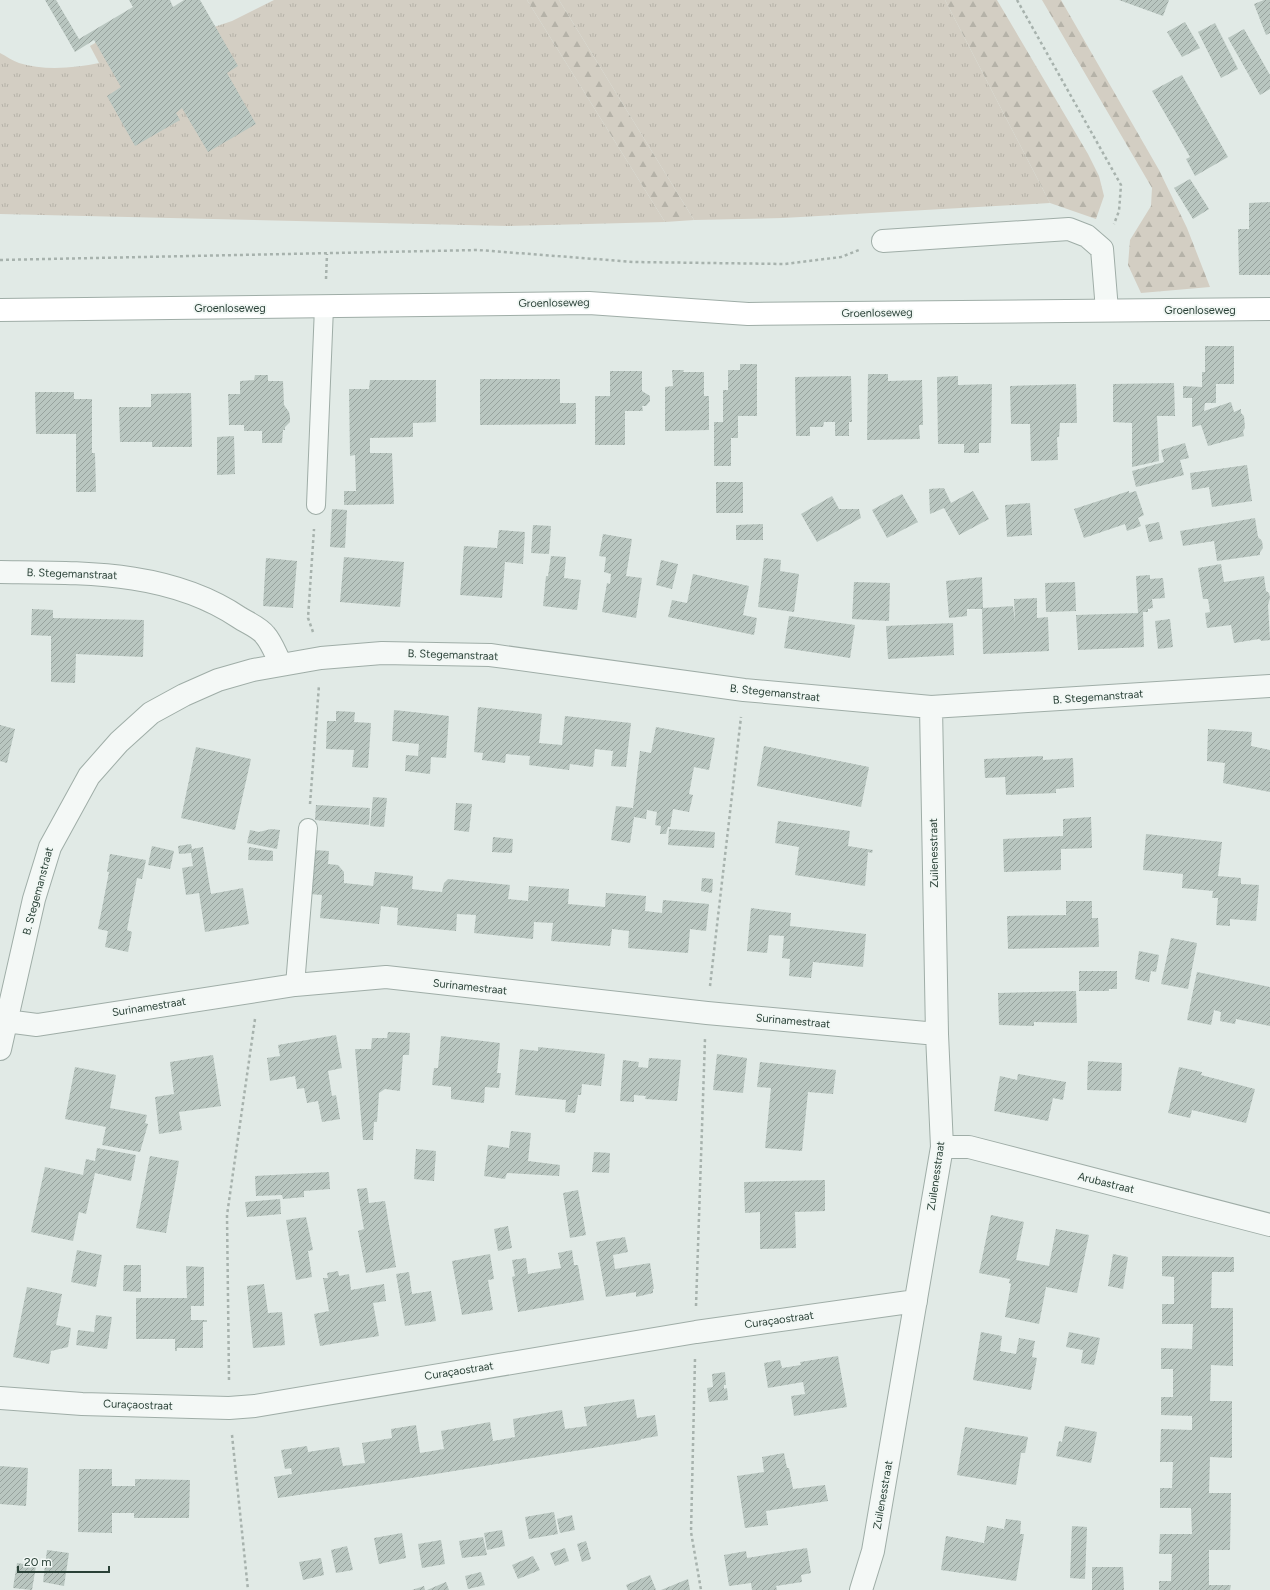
<svg xmlns="http://www.w3.org/2000/svg" width="1270" height="1590" font-family="Figtree,sans-serif">
<style>
.grass{fill:url(#grass-tufts)}
.forest{fill:url(#forest-firs)}
.building{fill:url(#building-hatch)}
.lines{fill:none;stroke-linecap:round;stroke-linejoin:round}
.lane-casing{stroke:#9fada7;stroke-width:20}
.street-casing{stroke:#9fada7;stroke-width:24}
.secondary-casing{stroke:#9fada7;stroke-width:24}
.path{stroke:#a7b2ad;stroke-width:2.5;stroke-dasharray:3 3;stroke-linecap:butt}
.lane{stroke:#f4f8f6;stroke-width:18}
.street{stroke:#f4f8f6;stroke-width:22}
.secondary{stroke:#fff;stroke-width:22}
.labels{text-anchor:middle;dominant-baseline:central;stroke-width:3.5;stroke-linejoin:round;paint-order:stroke}
.street-label{font-size:11px;fill:#2a4137;stroke:#f1f7f4}
</style>
<defs>
<pattern id="grass-tufts" width="24" height="20" patternUnits="userSpaceOnUse"><rect width="24" height="20" fill="#d3cec3"/><path d="M3 7l-1-3M5 7V3M7 7l1-3M15 17l-1-3M17 17v-4M19 17l1-3" fill="none" stroke="#b5b2a8"/></pattern>
<pattern id="forest-firs" width="22" height="20" patternUnits="userSpaceOnUse"><rect width="22" height="20" fill="#d3cec3"/><path d="M5 1l3.5 6h-7zM16 11l3.5 6h-7z" fill="#b5b2a8"/></pattern>
<pattern id="building-hatch" width="6" height="6" patternUnits="userSpaceOnUse"><rect width="6" height="6" fill="#b9c6c0"/><path d="M-1 1l2-2M0 6l6-6M5 7l2-2" fill="none" stroke="#97a29d"/></pattern>
</defs>
<rect width="100%" height="100%" fill="#e1eae6"/>
<path class="grass" d="M274,0h253l138,222 -157,4 -508,-12v-161c6,3 13,8 19,10 25,8 56,5 80,0l-9,-17 67,-40 57,21 18,-6z
M559,0h386l105,203 -267,15 -89,2z"/>
<path class="forest" d="M527,0h32l135,220 -29,2z
M945,0h52l91,154 11,22 5,20 -8,23 -46,-16z
M1042,0h19l98,170 28,58 23,59 -69,6 -13,-28 2,-25 21,-34 1,-18z"/>
<path class="building" d="M45,0h11l23,39 54,-32 -4,-7h41l3,7 11,-7h16l38,66 -11,7 29,51 -48,28 -26,-44 -6,5 4,7 -45,26 -28,-50 14,-9 -27,-47 -19,12z
M1119,0h50l-6,16z
M1264,0h6v33l-4,2 -12,-31z
M1185,22l15,26 -18,9 -15,-25z
M1215,23l23,46 -17,9 -23,-46z
M1244,29l26,46v14l-10,6 -32,-57z
M1182,75l46,82 -33,19 -9,-17 4,-2 -38,-66z
M1190,179l19,30 -16,10 -19,-31z
M1270,202v73h-31l-1,-46h11v-26z
M1205,346h29v38h-18v19h-11l-1,8 27,-9 3,10 7,-3v4l3,3 1,12 -2,3 1,5 -36,10 -7,-21 -9,2v-29h-9v-12l19,1v-15h3z
M740,364h17v52h-19v22h-7v28h-17v-44h9v-32h5v-20h12z
M672,370h12l-1,2h21v24h5v34l-44,1v-44l8,-1z
M610,371h32v20l8,5v5l-4,5h-4l1,5h-18v34h-30v-49h15z
M868,374h20v7l34,-1 1,45h-4l1,14 -53,1z
M255,375h13v6h15l1,24 5,7 1,5v5l-5,5v3h-2l-1,13h-20v-12h-18v-6h-15l-1,-31h12v-13l14,-1z
M851,376l1,46h-3v14h-14v-14h-11l-1,5h-13v9h-14l-1,-59z
M958,376v9l34,-1 -1,59h-12v10h-15v-9h-26l-1,-67z
M480,379h80v24h16v21l-96,1z
M370,380h66v42l-23,1v14l-43,1v15h22l2,51 -50,1v-14h12l-1,-36 -5,1 -1,-67h20z
M1174,383l1,33h-18l2,45 -27,6v-44l-19,-1v-38z
M1076,384l1,39h-17l-1,14h-2l1,23 -27,1 -1,-37h-19l-1,-38z
M35,392h39v7h18v54h3l1,39h-20v-58h-40z
M191,393l1,54h-40v-5h-32l-1,-35h32v-13z
M234,436l1,38 -18,1v-38z
M1185,443l4,15 -9,2 4,15 -48,12 -4,-16 32,-9 -3,-12z
M1247,465l5,36 -40,6 -3,-20 -17,3 -2,-17z
M716,482h27v31h-27z
M944,488l7,15 22,-12 16,28 -30,16 -15,-27 -14,6 -1,-25z
M1129,491v2l7,-2 8,24 -6,3 3,8 -14,5 -2,-7 -41,14 -10,-29z
M902,494l16,28 -31,16 -15,-28z
M832,496l7,13h20l2,9 -44,24 -16,-28z
M1030,503l2,32 -25,2 -2,-32z
M332,509l15,1 -2,38 -15,-1z
M1255,518l3,19 4,4 1,7 -3,4v3l-43,6 -3,-20 -31,5 -3,-15z
M1159,522l4,17 -14,3 -4,-17z
M763,524v16h-27v-15z
M533,525l18,1 -2,28 -18,-1z
M499,530l26,2 -2,32 -18,-2 -3,36 -42,-3 4,-49 33,2z
M603,534l29,5 -6,37 16,2 -6,40 -34,-6 5,-29 3,1 1,-10 -7,-2 2,-15 -7,-1z
M551,556l15,1 -2,21 17,2 -4,30 -34,-4 3,-30h2z
M344,557l60,5 -4,45 -60,-5z
M266,558l31,3 -4,47 -30,-2z
M764,558l17,2 -1,11 19,3 -5,38 -36,-5z
M661,560l17,4 -6,25 -16,-4z
M1221,564l3,18 40,-6 2,15 3,2 1,5 -2,7 2,35 -8,1 -3,-2 -25,4 -3,-18 -24,3 -2,-15 5,-1 -2,-13h-5l-5,-31z
M693,574l56,12 -6,29 14,3 -3,17 -86,-18 4,-17 15,3z
M1150,575v4l13,-1 2,20 -13,1 1,9 -5,1v3h-5l1,35 -66,3 -2,-35 62,-2 -2,-37z
M982,577l1,31 30,-2 2,16 -1,-23 23,-1v20l11,-1 1,34 -66,3 -1,-45h-15v7l-18,2 -3,-37z
M854,582l36,1 -1,38 -37,-2z
M1075,582l1,29 -30,1 -1,-29z
M32,609l21,1v8l91,2 -1,37 -67,-3 -1,29 -24,-1v-46l-20,-1z
M789,616l66,9 -5,33 -66,-10z
M1170,619l3,28 -15,2 -3,-28z
M953,623l1,32 -66,4 -2,-33z
M478,707l64,7 -3,29 23,2 3,-29 66,7 -5,44 -15,-1 2,-15 -18,-2 -2,18 -23,-3 -1,6 -40,-5 1,-9 -24,-2 -1,9 -23,-3 1,-7 -9,-1z
M394,710l55,6 -3,42 -15,-1 -1,17 -25,-3 1,-16 12,1 1,-12 -27,-3z
M336,711l19,1 -1,10 17,1 -3,45 -16,-1 2,-17 -28,-1 1,-28h9z
M0,725l15,4 -8,34 -7,-2z
M656,727l59,11 -6,32 -15,-3 -5,27 4,1 -4,17 -16,-3 -3,18h-2l-2,7h-6l1,-8 -6,-1 2,-13 -10,-2 -1,9 -12,-2 -4,26 -19,-3 5,-34 17,2 7,-57 11,2z
M1208,729l44,3 -1,14 19,4v42l-47,-9 2,-20 -18,-2z
M764,746l105,21 -8,40 -104,-21z
M196,747l55,12 -16,71 -54,-12z
M1043,756v4l30,-2 1,29 -18,2v4l-50,2 -1,-18 -20,1 -1,-19z
M373,797l14,1 -3,29 -14,-1z
M456,803l16,1 -3,28 -15,-2z
M316,805l54,3 -1,17 -54,-5z
M1091,817l1,31 -31,1v21l-57,2 -1,-33 60,-3v-17z
M778,821l72,10 -2,15 25,4 -1,3 -4,-1 -3,34 -70,-11 4,-28 -24,-4z
M271,829l9,1 -3,19 -30,-6 3,-13 9,2z
M669,829l46,3 -1,16 -46,-3z
M1146,834l76,8 -4,34 23,2v6l18,1 -3,36 -26,-2v7l-14,-1 2,-27h-6l1,-7 -31,-3 1,-14 -40,-4z
M493,837l20,2 -1,14 -20,-1z
M191,844l1,5 11,-2 8,47 32,-6 6,36 -44,8 -6,-39 -13,2 -4,-27 11,-2 -2,-13 -12,1 -1,-8z
M152,846l22,5 -4,18 -22,-4z
M249,847l24,4v10l-25,-1z
M313,850l16,1 -1,13 10,1 6,7v11l29,3 2,-14 38,4 -1,13 17,2 13,1 2,-9 4,-4 62,6 -2,14 20,2 1,-15 40,3 -1,15 37,3 1,-14 40,3 -1,15 17,2 1,-13 46,4 -3,27 -16,-2 -2,24 -60,-5 1,-17 -17,-2 -2,17 -59,-5 2,-18 -19,-1 -1,17 -59,-6 2,-18 -19,-1 -1,17 -59,-6 1,-17 -17,-2 -2,18 -59,-6 2,-23 -13,-1z
M110,854l36,6 -4,19 -5,-1 -10,52 5,2 -4,20 -23,-5 3,-16 -10,-2 11,-57h-2z
M702,878l11,1 -1,14 -11,-2z
M1066,901h26v17h6l1,29 -91,2 -1,-33 59,-1z
M751,908l40,5 -1,13 76,8 -3,33 -50,-5 -2,16 -22,-2 1,-17 -8,-1 2,-22 -15,-1 -2,18 -20,-2z
M1171,938l26,5 -9,46 -27,-5z
M1139,951l20,4 -3,17 -5,-1 -2,11 -14,-3z
M1079,971h38v18h-8v2h-30z
M1197,972l73,15v39l-34,-7 -1,5 -15,-3 1,-9 -7,-2 -3,15 -24,-5z
M1076,991l1,32 -43,-1v4l-35,-1 -1,-32z
M388,1032l22,1 -1,22h-6l-3,36 -15,-2 -6,4 -2,29h-3l-1,18h-10l-8,-91h16l1,-11h15z
M336,1035l6,33 -14,3 4,25 4,-1 4,24 -18,3 -4,-21 -11,2 -3,-15 -7,1 -2,-13 -25,5 -3,-23 13,-2 -2,-11z
M441,1036l59,7 -3,30h4l-2,15 -14,-1 -1,16 -33,-4v-12l-19,-2 2,-17h4z
M538,1047l67,7 -4,32 -19,-2 -1,11h-3l-3,18 -10,-1 1,-12 -51,-5 5,-46 18,2z
M717,1054l30,4 -4,35 -30,-3z
M213,1055l8,51 -42,6 3,18 -23,4 -4,-37 19,-3 -4,-32z
M649,1058l32,2 -4,41 -32,-2 1,-3 -12,-1v7l-14,-1 3,-41 16,2 -1,5 10,1z
M1088,1061l34,2 -1,28 -34,-1z
M760,1062l76,8 -3,24 -25,-2 -6,59 -37,-3 6,-60 -14,-1z
M75,1067l41,8 -6,33 37,7 -2,8 3,1 -8,28 -38,-7 4,-18 -41,-8z
M1179,1067l23,5 -1,3 54,14 -9,34 -54,-13 -2,8 -22,-5z
M1018,1074l48,8 -3,18 -10,-2 -5,23 -54,-10 6,-35 17,4z
M511,1131l20,2 -3,28 32,4 -1,11 -52,-3 -2,6 -21,-3 4,-31 21,3z
M97,1148l39,7 -5,26 -36,-8 -9,41 -7,-2 -6,29 -42,-9 14,-65 38,8 3,-16 9,2z
M416,1149l20,2 -2,30 -20,-2z
M594,1152l16,1 -1,20 -17,-1z
M150,1156l29,5 -13,72 -30,-5z
M329,1172l1,17 -26,2v6l-21,2 -1,-4 -26,1 -1,-20z
M825,1180v31l-30,1 1,36 -36,1v-37l-15,1 -1,-31z
M367,1188l2,15 16,-2 11,66 -30,6 -8,-42 6,-2 -7,-40z
M578,1190l8,45 -16,3 -7,-45z
M280,1199l1,15 -34,3 -2,-15z
M991,1215l33,7 -8,38 33,6 7,-37 33,6 -12,58 -31,-6 -7,37 -34,-7 6,-33 -2,-1 1,-4 -31,-6z
M306,1217l7,33 -5,1 4,26 -16,3 -10,-60z
M508,1226l4,22 -14,3 -4,-22z
M625,1237l3,15 -15,3 2,14 35,-6 4,26h-1v4l-17,4v-5l-30,5 -10,-55z
M77,1250l25,5 -6,32 -25,-5z
M572,1250l2,15h4l6,35 -66,12 -6,-35 3,-1 -3,-16 14,-2 2,16 33,-6 -3,-15z
M490,1254l4,25 -6,1 5,30 -31,5 -10,-54z
M1113,1254l15,3 -5,32 -15,-3z
M1162,1256l72,1v15h-22l-1,36h22v58l-22,-1 -1,36h22v57l-22,-1 -1,36h22l-1,57h-21v35h22l-1,5h-71v-9h12l1,-27h-13l1,-20h32l-1,-26h-31v-20h12l1,-26h-13l1,-33 31,1v-14l-31,-1v-18h12v-28h-12v-21l31,1 1,-25h-31v-20h12v-27l-12,-1z
M124,1265h17v27l-18,-1z
M186,1266l18,1v39h-13v14h16v2h-4v26h-26v3h-2v-12h-39v-41h51z
M338,1271l1,5 10,-2 2,16 33,-6 2,17 -13,2 6,33 -59,10 -6,-32 15,-3 -6,-33h5l-1,-5z
M409,1272l3,22 19,-3 5,30 -31,5 -9,-52z
M264,1284l4,29 14,-1 3,33 -32,3 -6,-62z
M27,1287l35,7 -6,31 15,3 -3,19 -17,4 -2,13 -36,-7z
M96,1315l16,2 -5,32 -31,-4 2,-15 16,2z
M981,1332l21,4 -2,15 16,3 3,-16 16,3 -3,16 5,1 -6,32 -58,-10z
M1069,1332l31,6 -6,27 -13,-2 2,-13 -17,-3z
M838,1356l9,51 -53,9 -3,-20 14,-2 -2,-12 -35,6 -4,-25 16,-3 2,8 19,-3 -1,-3z
M725,1372l1,13h-2v4l3,-1 1,12 -19,2 -2,-14 6,-1 -1,-13z
M634,1399l3,19 18,-3 3,21 -17,3v1l-248,41 -115,17 -4,-21 18,-3 -1,-6 -6,1 -4,-19 26,-4 1,6 31,-5 4,19 22,-3 -3,-20 30,-5 -1,-9 25,-4 4,28 24,-4 -3,-18 49,-9 3,19 22,-4 -2,-18 49,-9 3,19 22,-3 -3,-19z
M1065,1426l32,6 -6,31 -35,-7 3,-15 3,1z
M965,1427l63,10 -3,16h-4l-5,32 -59,-10z
M784,1453l3,15h2l4,21 32,-4 3,16 -62,10 2,14 -23,3 -8,-52 27,-4 -2,-15z
M0,1466l28,2 -2,38 -26,-2z
M79,1469h33v17h23v-7l55,1 -1,38h-55v-5h-22v20l-34,-1z
M554,1512l4,22 -29,5 -4,-22z
M572,1515l3,15 -15,3 -3,-14z
M1006,1519l15,2 -1,13h4l-8,47 -75,-11 5,-34 38,7 3,-17 17,3z
M1072,1526l15,1 -2,52 -15,-1z
M502,1530l3,16 -18,4 -3,-17z
M402,1533l4,25 -27,6 -5,-26z
M483,1537l4,18 -25,3 -3,-17z
M441,1540l4,24 -23,4 -4,-24z
M586,1541l5,18 -9,3 -5,-18z
M347,1546l6,24 -17,3 -5,-23z
M565,1548l4,13 -14,5 -5,-13z
M807,1548l4,25 -10,2 1,7 -26,4 1,4h-25l-1,-7 -22,3 -5,-31 22,-4 1,7z
M47,1550l22,3 -5,33 -21,-4z
M533,1556l7,14 -22,9 -6,-14z
M321,1558l3,17 -21,5 -4,-18z
M17,1563l19,3 -4,24 -19,-2z
M1092,1567h31l1,23h-32z
M481,1572l4,13 -17,4 -3,-13z
M650,1575l6,15h-28l-2,-5z
M688,1579l2,11h-29z
M446,1582l3,8h-22z
M424,1586l1,4h-13z"/>
<g class="lines">
<g class="lane-casing">
<path id="lane" d="M316,505l8,-198
M295,985l13,-157"/>
</g>
<g class="street-casing">
<path id="street" d="M883,241l186,-12 18,7 15,13 5,61
M0,572c83,1 169,-2 240,46 8,5 20,10 25,17 7,8 11,20 16,29
M6,1021l31,4 258,-40 91,-8 321,36 230,21
M0,1049l34,-150 16,-52 39,-71 30,-34 32,-29 33,-18 34,-15 35,-10 68,-12 61,-5 108,2 254,35 187,17 339,-21
M942,1147h27l301,78
M0,1398l82,6 147,4 26,-2 441,-74 220,-31
M861,1590l12,-39 69,-404 -5,-113 -6,-327"/>
</g>
<g class="secondary-casing">
<path id="secondary" d="M0,310l589,-7 159,11 522,-5"/>
</g>
<path class="path" d="M1017,0l104,185 -2,26 -5,13
M0,260l478,-10 156,12 151,2 56,-7 18,-7
M326,279l1,-25
M313,632l-5,-14 6,-89
M310,804l9,-119
M710,986l31,-269
M696,1306l9,-267
M695,1359l-4,173 10,58
M229,1380l-2,-165 28,-196
M232,1435l16,155"/>
<use href="#lane" class="lane"/>
<use href="#street" class="street"/>
<use href="#secondary" class="secondary"/>
</g>
<g class="labels">
<g class="street-label">
<text transform="translate(554 303) rotate(-1)">Groenloseweg</text>
<text x="230" y="308">Groenloseweg</text>
<text x="1200" y="310">Groenloseweg</text>
<text transform="translate(877 313) rotate(-1)">Groenloseweg</text>
<text transform="translate(72 574) rotate(2)">B. Stegemanstraat</text>
<text transform="translate(453 655) rotate(2)">B. Stegemanstraat</text>
<text transform="translate(775 693) rotate(6)">B. Stegemanstraat</text>
<text transform="translate(1098 697) rotate(-4)">B. Stegemanstraat</text>
<text transform="translate(934 853) rotate(-91)">Zuilenesstraat</text>
<text transform="translate(38 891) rotate(-75)">B. Stegemanstraat</text>
<text transform="translate(470 987) rotate(6)">Surinamestraat</text>
<text transform="translate(149 1007) rotate(-9)">Surinamestraat</text>
<text transform="translate(793 1021) rotate(5)">Surinamestraat</text>
<text transform="translate(936 1176) rotate(-82)">Zuilenesstraat</text>
<text transform="translate(1106 1183) rotate(14)">Arubastraat</text>
<text transform="translate(779 1320) rotate(-8)">Curaçaostraat</text>
<text transform="translate(459 1371) rotate(-9)">Curaçaostraat</text>
<text transform="translate(138 1405) rotate(2)">Curaçaostraat</text>
<text transform="translate(883 1495) rotate(-80)">Zuilenesstraat</text>
</g>
</g>
<path d="M18 1566v6h91v-6" fill="none" stroke="#2a4137" stroke-width="2"/>
<text x="24" y="1566" font-size="12" fill="#2a4137" stroke="#f1f7f4" stroke-width="3" paint-order="stroke">20 m</text>
</svg>
